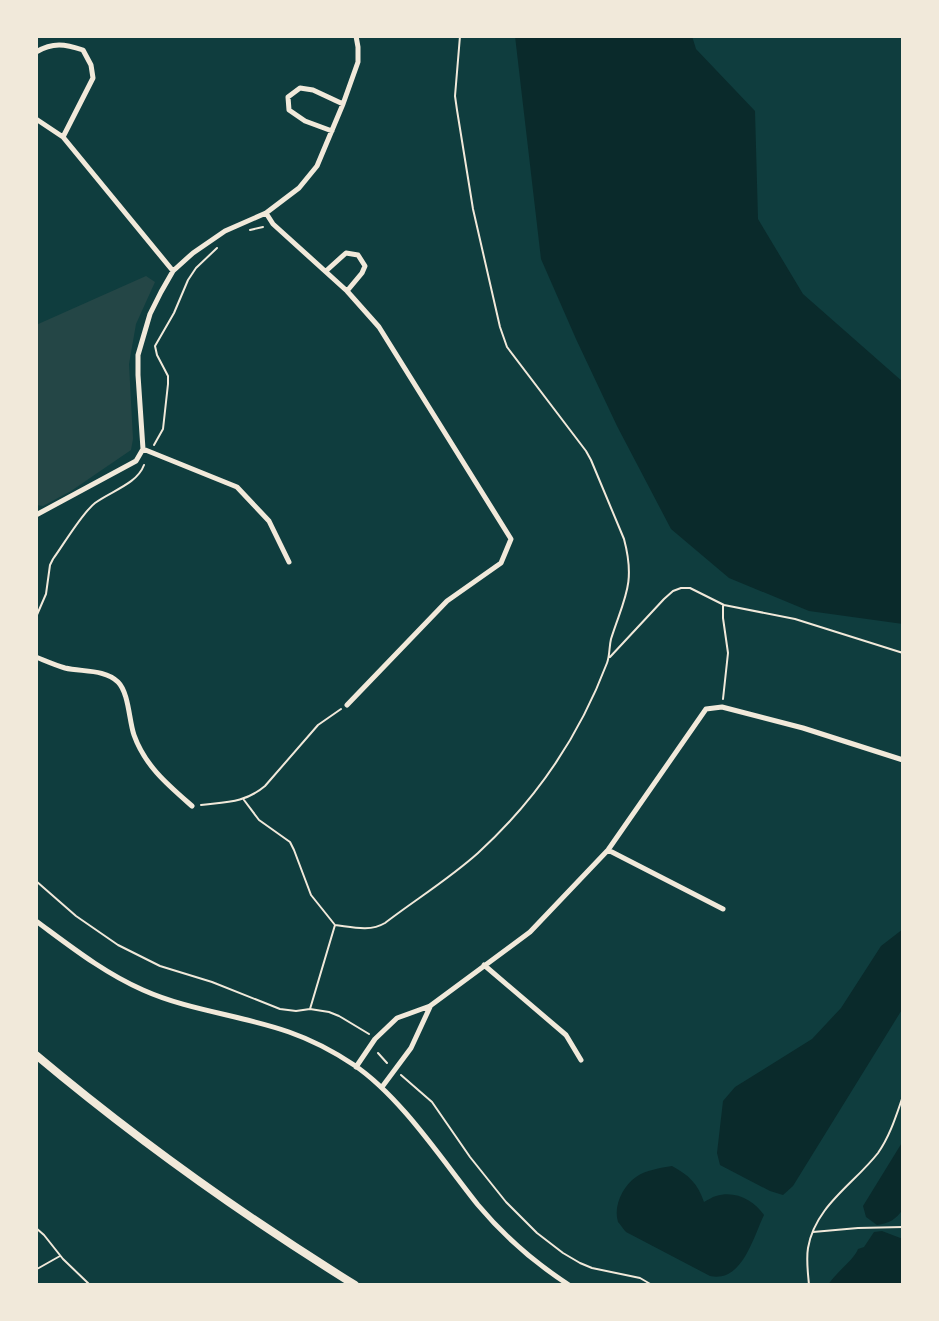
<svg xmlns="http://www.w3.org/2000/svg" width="939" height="1321" font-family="'Archivo Narrow',sans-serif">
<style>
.green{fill:#244646}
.water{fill:#0a2a2b}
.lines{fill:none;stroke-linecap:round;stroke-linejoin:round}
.path{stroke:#f1e9da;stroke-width:2}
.minor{stroke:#f1e9da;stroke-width:5}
.primary{stroke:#f1e9da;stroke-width:8}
</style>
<rect width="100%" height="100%" fill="#0f3d3e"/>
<path class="green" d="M146,276l9,6 -19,42 -7,40 4,75 -2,11 -60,41 -28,15 -7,-1v-180z"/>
<path class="water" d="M515,36h177l4,13 59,62 3,108 45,75 100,88v242l-94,-13 -80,-33 -58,-49 -54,-103 -41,-87 -35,-80z
M903,929v79l-110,178 -10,9 -13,-4 -50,-26 -3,-12 6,-52 12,-14 77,-48 29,-31 40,-62z
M903,1141v68c-7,11 -14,14 -26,16l-11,-8 -3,-11z
M672,1166c17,9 26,18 32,36 4,-2 8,-5 12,-6 19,-6 38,4 48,19 -11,23 -22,68 -54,61l-84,-44c-1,-1 -7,-9 -8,-10 -5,-16 5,-36 18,-45 10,-7 24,-9 36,-11z
M882,1231l21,8v46h-75c8,-13 26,-25 30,-36l6,-2 10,-15z"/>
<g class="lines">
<path class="path" d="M250,230l13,-3
M154,445l9,-16 5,-45v-8l-11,-21 -2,-9 19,-33 14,-33 8,-12 21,-20
M36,617l10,-23 4,-29 3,-6c11,-15 29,-46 42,-56 16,-12 42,-19 49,-38
M610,657l54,-58 9,-8 8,-3h9l34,17 71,14 108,34
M723,699l5,-46 -5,-35v-12
M244,800l15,20 31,22 4,8 17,45 24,30 -25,84
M201,805c25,-3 44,-2 64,-19l53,-61 23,-16
M36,881l40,35 42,29 42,21 52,16 68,27 16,2 14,-2 19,3 10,4 30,18
M335,925c17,2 35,7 50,-2 30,-23 64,-44 93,-70 58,-53 101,-116 129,-190 3,-8 2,-16 4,-24 13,-41 25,-55 13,-100l-33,-79 -5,-9 -79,-104 -7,-20 -27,-118 -16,-99 -2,-14 5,-60
M378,1053l9,10
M401,1075l31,27 38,55 36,45 31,31 26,20 17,10 12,5 48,10 12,7
M36,1228l8,7 19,24 27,26
M813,1232l45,-4 45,-1
M37,1285v-16l23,-13
M809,1285c-1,-12 -3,-25 -1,-37 7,-42 46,-64 70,-95 12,-17 18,-37 25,-57"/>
<path class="minor" d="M36,52c17,-10 29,-8 47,-2l8,15 2,13 -30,59
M36,119l27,18 110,134
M332,131l-27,-10 -16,-11 -1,-13 12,-9 13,2 30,14
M266,213l7,11 74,67 32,36 132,212 -10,24 -54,38 -100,104
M326,271l20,-18 12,2 7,11 -3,7 -15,18
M143,449l94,38 32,34 20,41
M36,515l100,-54 7,-12 -5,-74v-20l12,-41 11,-22 12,-21 20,-18 32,-22 41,-18 33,-25 18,-22 26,-62 15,-42v-15l-2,-11
M36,657c10,4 19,8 29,11 17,4 40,1 53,14 11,11 11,39 16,53 11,31 34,50 58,71
M608,850l115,59
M36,921c34,25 68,52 107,69 47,21 98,25 146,42 23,8 44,19 65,33 47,32 88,95 124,140 26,31 57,58 91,80
M484,965l82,70 15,25
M356,1067l19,-28 22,-21 33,-12 100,-74 78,-82 98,-141 16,-2 81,21 100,32
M382,1087l29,-39 19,-41"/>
<path class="primary" d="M36,1055c100,84 208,161 319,230"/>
</g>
<rect width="939" height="1321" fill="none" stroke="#f1e9da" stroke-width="76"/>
</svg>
